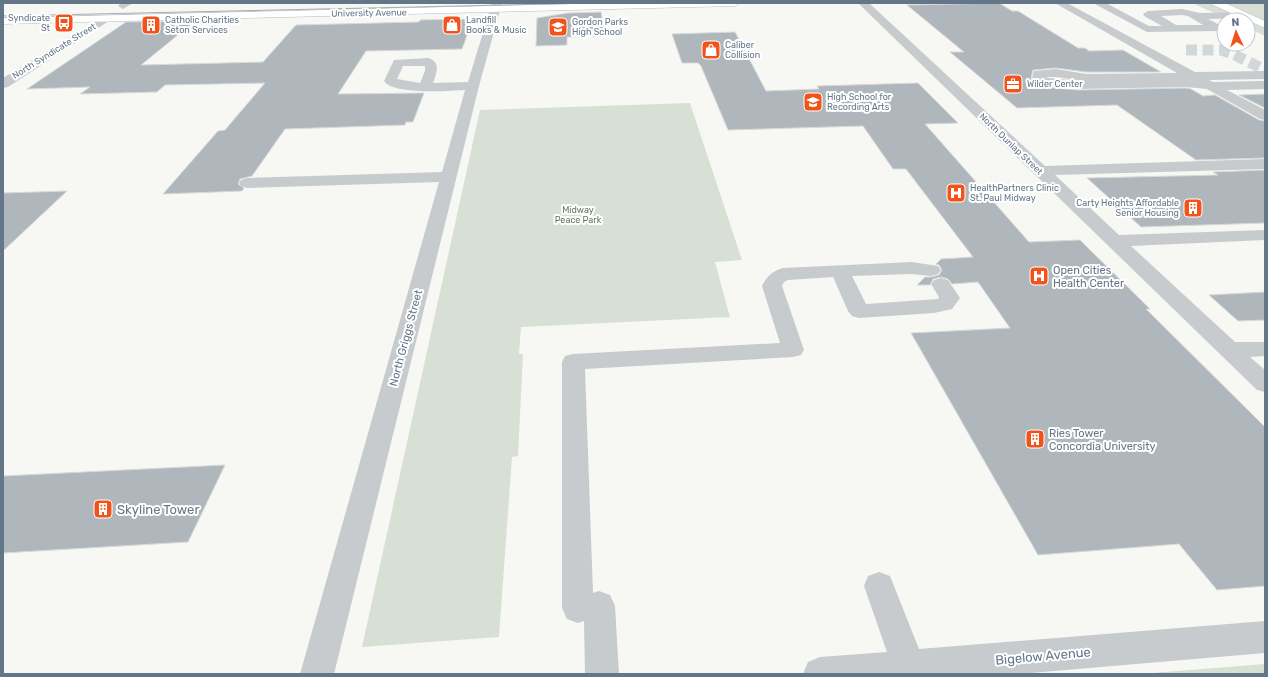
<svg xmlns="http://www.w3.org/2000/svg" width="1268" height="677" font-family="Rubik,sans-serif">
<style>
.green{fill:#d8e0d5}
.building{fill:#afb7bd;stroke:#d9d9d7}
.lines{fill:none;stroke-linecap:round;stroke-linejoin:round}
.minor-tunnel{stroke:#d2d8d9;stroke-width:11;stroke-dasharray:11 5.5;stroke-linecap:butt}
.major-casing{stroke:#babec2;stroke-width:1}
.minor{fill:#c7cbce;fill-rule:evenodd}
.major{fill:#fff;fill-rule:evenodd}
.tram{stroke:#a7adb3;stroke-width:1}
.labels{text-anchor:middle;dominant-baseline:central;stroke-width:4;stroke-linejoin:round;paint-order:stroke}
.far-street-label{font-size:9px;fill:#647788;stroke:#fff}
.far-poi-label{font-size:9px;fill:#647788;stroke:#fff;text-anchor:start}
.far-park-label{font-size:9px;fill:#64795f;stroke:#fff}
.poi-label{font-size:11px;fill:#647788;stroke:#fff;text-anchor:start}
.street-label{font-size:11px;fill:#647788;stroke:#fff}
.near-poi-label{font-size:13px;fill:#647788;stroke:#fff;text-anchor:start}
.near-street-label{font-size:13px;fill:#647788;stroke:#fff}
</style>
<rect width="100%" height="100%" fill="#f7f8f4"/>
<path class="green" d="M1192,3h73v33l-17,-8v-8h-18z
M690,103l52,157 -27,2 15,55 -209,10 -2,27h4l-5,102 -6,1 -13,180 -137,10 118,-537z
M1265,664v10h-126z"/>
<path class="building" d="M999,3l13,8h6l60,37h7l4,3 34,-1 38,22h-75l-30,-4 -23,2 -2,8 2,4 12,5 33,3 107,-2 6,1 12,7 12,-1 44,25 6,1v37l-69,2 -79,-55 -100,3 -67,-56h14l-57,-47z
M601,12l4,24 -38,1v8l-31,1 1,-28 31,-5z
M473,19l-11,30 -96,2 -28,43 86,-1 -11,29h-7l-1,3 -120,4 -33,47 -12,3 -2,5 6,4 -2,3 -79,3 55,-63 7,-1 40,-47 -100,2 -8,7 -77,2 10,-7 -63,2 99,-67 69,-1 -54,44 122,-3 33,-37 123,-3 1,-2z
M735,32l31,59 53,-2 -2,-3 101,-3 40,40 -33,1 104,118 51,-2 70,69h-4l119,118v159l-48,4 -38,-46 -141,11 -127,-222 99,-5 -32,-46 -26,2 -4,-5 -7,-2 -8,2 -3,6h-13l8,-8h6l8,-2 3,-5 -3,-5 -3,-1 5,-5 32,-2 -67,-88h-13l-30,-43 -135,4 -27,-64 -3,-3h-16l-10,-29z
M1265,94v14l-26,-13z
M1265,170v53l-124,4 -54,-49 131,-3 -5,-3z
M67,191l-64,60v-58z
M1265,292v28l-27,1 -29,-26z
M225,465l-37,77 -185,11v-77z"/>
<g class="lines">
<path class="minor-tunnel" d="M1186,50h35l12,4 32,16"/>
<g class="major-casing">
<path id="major" d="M612,3h128l-5,3 -732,18v-6z
M1212,3h13l40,18v7l-52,-23z"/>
</g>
<path class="minor" d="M121,3h12l-10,6 -5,-3z
M492,3h10l-23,83 -145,588h-34l139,-492 -192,6 -6,-2 -2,-3 2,-3 6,-2 195,-6 23,-82c-16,1 -72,5 -81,-9l10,-21 34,-2c14,4 8,16 5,25l35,-1zM403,66h22v5l-5,12 -23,-4z
M858,3h11l176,163 220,-7v10l-210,6 64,60 146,-5v10l-134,6 104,96h30v14l-15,1 15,13v22l-8,-2z
M1055,3h12l128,69 70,-1v8l-56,1 4,2 52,-1v8l-38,1 38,20v10l-5,-1 -53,-30 -22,-2 -107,2 -33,-3 -11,-5 -2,-3 2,-7 22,-2 30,5 91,-1zM1046,77h10l26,4 -34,-3z
M1093,3h13l43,23h13l-18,-10 -1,-2 5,-3 34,-2 18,4 43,-1 5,3 -5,3 -35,1 14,7 1,2 -1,2 -4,1 -71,1zM1182,15l6,1 15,9h-27l-15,-9z
M105,16l4,1 1,2 -1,2 -101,66 -5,1v-10z
M912,262l26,4 3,4 -3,4 -7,2 -19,-2 -60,2 14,28 72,-5 1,-2 -8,-13 3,-4 7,-2 7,2 12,18 -8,11 -18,4 -75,5 -7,-2 -4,-5 -15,-34 -45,3 -4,2 -2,4 22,64 -3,5 -8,2 -208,12 8,224 6,-2 11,4 5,11 4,68h-34l-1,-53 -6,2 -11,-4 -5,-11v-246l3,-6 8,-2 207,-11 -18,-57c5,-10 10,-15 21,-18z
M879,572l11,4 29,73 346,-28v32l-246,21h-216l5,-12 12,-5 67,-5 -23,-66 4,-10z"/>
<use href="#major" class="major"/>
<path class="tram" d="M3,16l593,-13"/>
</g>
<defs>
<g id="bus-square" transform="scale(1)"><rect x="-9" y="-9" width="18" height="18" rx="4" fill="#f1531a" stroke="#fff"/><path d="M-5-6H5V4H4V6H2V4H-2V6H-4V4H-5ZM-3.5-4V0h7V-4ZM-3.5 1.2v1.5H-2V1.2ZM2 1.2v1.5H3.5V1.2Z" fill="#fff"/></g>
<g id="building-square" transform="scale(1)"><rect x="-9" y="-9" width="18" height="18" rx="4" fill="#f1531a" stroke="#fff"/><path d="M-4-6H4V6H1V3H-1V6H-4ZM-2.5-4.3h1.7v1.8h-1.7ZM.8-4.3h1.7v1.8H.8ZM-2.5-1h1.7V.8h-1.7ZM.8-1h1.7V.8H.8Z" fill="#fff"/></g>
<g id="shop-square" transform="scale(1)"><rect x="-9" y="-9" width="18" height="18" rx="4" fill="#f1531a" stroke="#fff"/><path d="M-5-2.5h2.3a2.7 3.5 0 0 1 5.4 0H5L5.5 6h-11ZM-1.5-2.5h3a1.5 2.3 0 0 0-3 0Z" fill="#fff"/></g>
<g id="school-square" transform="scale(1)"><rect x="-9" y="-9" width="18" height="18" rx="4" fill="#f1531a" stroke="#fff"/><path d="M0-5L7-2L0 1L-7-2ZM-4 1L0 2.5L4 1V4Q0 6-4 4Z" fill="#fff"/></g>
<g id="office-square" transform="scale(1)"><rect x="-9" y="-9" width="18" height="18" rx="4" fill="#f1531a" stroke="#fff"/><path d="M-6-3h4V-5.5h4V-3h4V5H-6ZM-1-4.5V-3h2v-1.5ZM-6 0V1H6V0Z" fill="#fff"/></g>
<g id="hospital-square" transform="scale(1)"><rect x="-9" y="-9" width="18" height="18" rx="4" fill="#f1531a" stroke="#fff"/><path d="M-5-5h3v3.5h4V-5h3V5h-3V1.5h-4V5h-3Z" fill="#fff"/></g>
</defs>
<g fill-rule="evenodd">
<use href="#bus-square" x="64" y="23"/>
<use href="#building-square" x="151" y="25"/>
<use href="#shop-square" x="452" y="25"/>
<use href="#school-square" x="558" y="27"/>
<use href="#shop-square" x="711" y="50"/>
<use href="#office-square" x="1013" y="84"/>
<use href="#school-square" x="813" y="102"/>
<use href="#hospital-square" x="956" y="193"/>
<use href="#building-square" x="1193" y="208"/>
<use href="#hospital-square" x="1039" y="276"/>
<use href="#building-square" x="1035" y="439"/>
<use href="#building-square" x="103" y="509"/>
</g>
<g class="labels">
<g class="far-street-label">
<text transform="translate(369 13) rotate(-1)">University Avenue</text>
<text transform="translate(54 51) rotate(-32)">North Syndicate Street</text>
<text transform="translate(1011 144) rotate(44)">North Dunlap Street</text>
</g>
<g class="far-poi-label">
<text x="50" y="18" text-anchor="end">Syndicate<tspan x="50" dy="10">St</tspan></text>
<text x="165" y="20">Catholic Charities<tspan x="165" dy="10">Seton Services</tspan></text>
<text x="466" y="20">Landfill<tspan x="466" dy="10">Books &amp; Music</tspan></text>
<text x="572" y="22">Gordon Parks<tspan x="572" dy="10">High School</tspan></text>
<text x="725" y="45">Caliber<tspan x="725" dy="10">Collision</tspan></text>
<text x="1027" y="84">Wilder Center</text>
<text x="827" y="97">High School for<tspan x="827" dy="10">Recording Arts</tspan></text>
<text x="970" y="188">HealthPartners Clinic<tspan x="970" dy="10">St. Paul Midway</tspan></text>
<text x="1179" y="203" text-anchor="end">Carty Heights Affordable<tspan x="1179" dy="10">Senior Housing</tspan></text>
</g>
<g class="far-park-label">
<text x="578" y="210">Midway<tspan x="578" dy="10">Peace Park</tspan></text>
</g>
<g class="poi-label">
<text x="1053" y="270">Open Cities<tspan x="1053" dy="13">Health Center</tspan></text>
<text x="1049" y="433">Ries Tower<tspan x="1049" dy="13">Concordia University</tspan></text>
</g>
<g class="street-label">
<text transform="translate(406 338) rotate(-75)">North Griggs Street</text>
</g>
<g class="near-poi-label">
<text x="117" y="509">Skyline Tower</text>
</g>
<g class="near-street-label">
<text transform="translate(1043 656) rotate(-5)">Bigelow Avenue</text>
</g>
</g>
<rect width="1268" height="677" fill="none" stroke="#647788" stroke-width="8"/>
<g transform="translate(1236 32) rotate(356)"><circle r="19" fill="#ffffff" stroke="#c1c9cf"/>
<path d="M0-3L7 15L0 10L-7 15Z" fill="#f1531a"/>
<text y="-6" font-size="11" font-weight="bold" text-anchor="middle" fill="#647788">N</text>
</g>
</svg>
